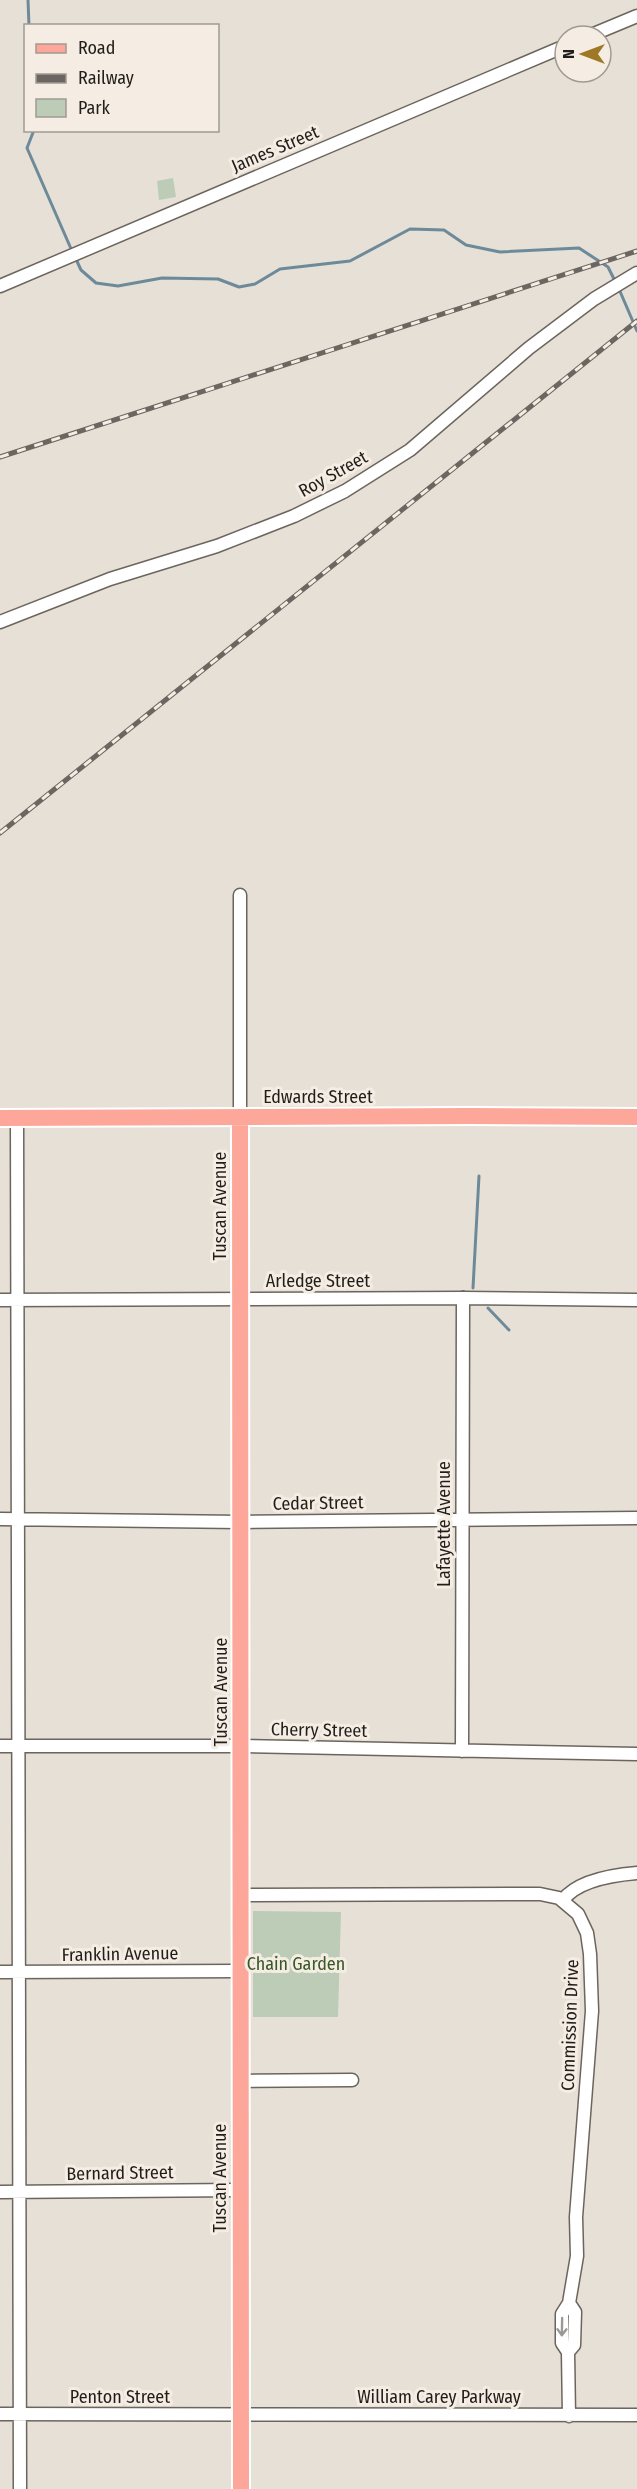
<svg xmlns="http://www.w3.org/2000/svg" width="637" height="2489" font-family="'Fira Sans Condensed',sans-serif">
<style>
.green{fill:#bdccb6}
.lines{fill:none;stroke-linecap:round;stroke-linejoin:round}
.stream{stroke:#6d8a9a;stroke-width:3}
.minor-casing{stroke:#6c655d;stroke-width:15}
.major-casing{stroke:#fff;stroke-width:20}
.minor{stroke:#fff;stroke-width:12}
.major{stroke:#fda79b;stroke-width:16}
.rail-casing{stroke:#6b6661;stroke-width:5}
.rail{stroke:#f5ede3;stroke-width:3;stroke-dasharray:9;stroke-linecap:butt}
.oneway{stroke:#9b9998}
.labels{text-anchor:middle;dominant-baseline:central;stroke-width:6;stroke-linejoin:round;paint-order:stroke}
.street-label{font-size:18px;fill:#201d1a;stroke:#f5ede3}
.park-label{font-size:18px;fill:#375926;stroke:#f5ede3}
</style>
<rect width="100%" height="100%" fill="#e7e0d6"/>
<path class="green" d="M173,178l3,19 -17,3 -2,-19z
M253,1911l88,1 -3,105h-85z"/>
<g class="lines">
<path class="stream" d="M28,0l1,26
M34,130l-7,18 45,103
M75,257l6,13 15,13 22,3 44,-8 56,1 21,8 16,-3 25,-15 70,-8 60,-32 34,1 22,15 34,7 79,-4 29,19 8,16
M619,289l18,42
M473,1288l6,-112
M488,1308l21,22"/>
<g class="minor-casing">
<path id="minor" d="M589,36l48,-20
M0,286l565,-240
M0,622l110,-43 107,-33 77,-30 51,-25 65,-41 119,-102 65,-49 43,-26
M240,895v222
M17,1117l3,1372
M0,1300l463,-2 174,2
M0,1519l240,3 397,-4
M0,1746h240l397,8
M462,1751l1,-453
M240,1895l300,-1 19,4 19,16 9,19 3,21 2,57 -16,206 1,39 -8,47 -7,11v29l6,9 1,64
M563,1900c15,-20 50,-25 74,-27
M0,1972l241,-1
M239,2081l113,-1
M0,2192l240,-2
M568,2352l6,-7 1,-33 -6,-9
M0,2414l637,1"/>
</g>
<g class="major-casing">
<path id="major" d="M240,1117l1,1372
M0,1118l470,-2 167,1"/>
</g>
<use href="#minor" class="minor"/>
<use href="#major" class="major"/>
<g class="rail-casing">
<path id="rail" d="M0,457l637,-206
M0,833l637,-512"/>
</g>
<use href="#rail" class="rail"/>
</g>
<defs><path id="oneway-shaft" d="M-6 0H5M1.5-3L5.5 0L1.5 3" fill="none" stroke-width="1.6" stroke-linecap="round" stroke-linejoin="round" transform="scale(1.5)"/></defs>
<use class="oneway" href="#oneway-shaft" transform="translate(562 2327) rotate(91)"/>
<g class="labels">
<g class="street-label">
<text transform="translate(275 149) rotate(-23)">James Street</text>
<text transform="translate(333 474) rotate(-29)">Roy Street</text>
<text x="318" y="1097">Edwards Street</text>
<text transform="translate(220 1206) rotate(-90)">Tuscan Avenue</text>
<text x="318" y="1281">Arledge Street</text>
<text transform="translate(318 1503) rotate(-1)">Cedar Street</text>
<text transform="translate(444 1524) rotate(-90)">Lafayette Avenue</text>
<text transform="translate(221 1692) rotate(-90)">Tuscan Avenue</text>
<text transform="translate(319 1730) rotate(1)">Cherry Street</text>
<text transform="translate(120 1954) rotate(-1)">Franklin Avenue</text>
<text transform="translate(570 2025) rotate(-88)">Commission Drive</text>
<text transform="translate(120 2173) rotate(-1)">Bernard Street</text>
<text transform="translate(220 2178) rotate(-90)">Tuscan Avenue</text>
<text x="120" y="2397">Penton Street</text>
<text x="439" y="2397">William Carey Parkway</text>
</g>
<g class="park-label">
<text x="296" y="1964">Chain Garden</text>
</g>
</g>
<rect x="24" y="24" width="195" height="108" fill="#f5ede3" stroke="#a09a93" stroke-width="1.5"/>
<rect x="36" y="44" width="30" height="9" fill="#fda79b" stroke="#a09a93" stroke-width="1.5"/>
<text x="78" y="54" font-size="18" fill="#201d1a">Road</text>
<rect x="36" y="74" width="30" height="9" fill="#6b6661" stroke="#a09a93" stroke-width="1.5"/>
<text x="78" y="84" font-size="18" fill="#201d1a">Railway</text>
<rect x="36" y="99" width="30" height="18" fill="#bdccb6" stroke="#a09a93" stroke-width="1.5"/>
<text x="78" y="114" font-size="18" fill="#201d1a">Park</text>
<g transform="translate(583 54) rotate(270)"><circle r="28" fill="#f5ede3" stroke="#a09a93" stroke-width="1.5"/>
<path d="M0-4.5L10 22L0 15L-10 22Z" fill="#9e7825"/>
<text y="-9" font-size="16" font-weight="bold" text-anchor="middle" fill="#201d1a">N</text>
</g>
</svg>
